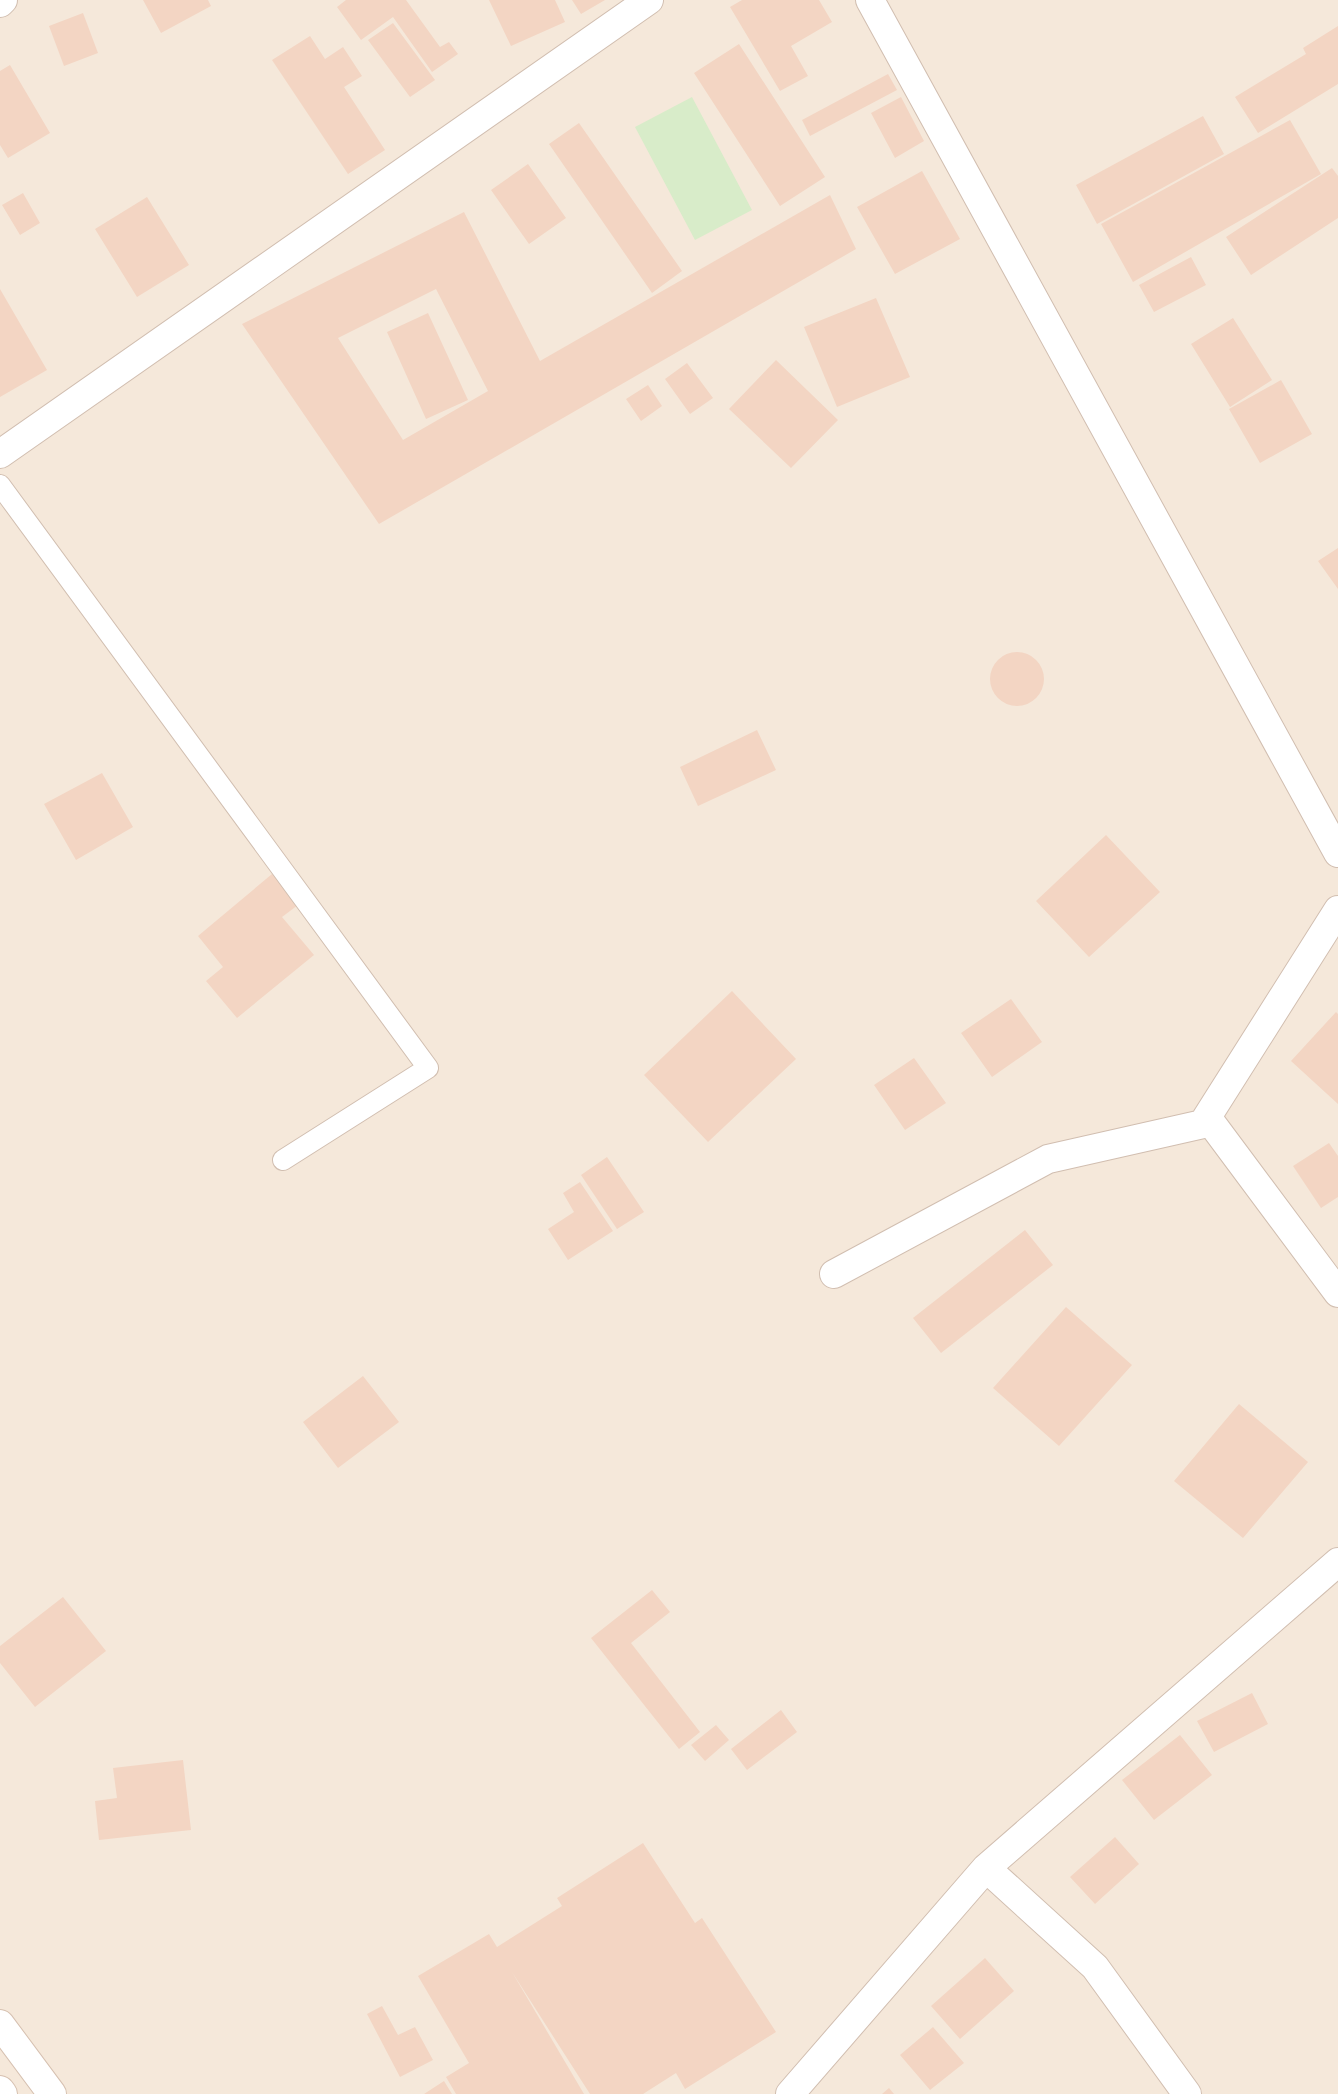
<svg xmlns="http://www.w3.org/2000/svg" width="1338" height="2094" font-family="'Golos Text',sans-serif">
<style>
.residential{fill:#f5e8da}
.green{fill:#d8ecc9}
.building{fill:#f3d5c3;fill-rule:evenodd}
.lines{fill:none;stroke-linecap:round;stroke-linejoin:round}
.lane-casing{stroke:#d1beb0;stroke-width:22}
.street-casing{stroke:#d1beb0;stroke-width:30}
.secondary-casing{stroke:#d6c0b0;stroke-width:30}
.lane{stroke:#fff;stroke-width:20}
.street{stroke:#fff;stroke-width:28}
.secondary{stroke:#fff;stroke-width:28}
</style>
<rect width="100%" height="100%" fill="#fdf6ec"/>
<path class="residential" d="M0,0h1338v2094h-1338z"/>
<path class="green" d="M692,97l60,113 -57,30 -60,-113z"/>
<path class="building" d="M143,0h65l3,6 -50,27z
M346,0h60l34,47 9,-5 9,12 -26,18 -39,-55 -32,23 -24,-33z
M489,0h66l10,22 -54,24z
M572,0h33l-24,14z
M742,0h77l13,22 -41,24 17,30 -28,15 -50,-84z
M83,13l15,40 -34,13 -15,-40z
M393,23l42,57 -25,17 -42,-57z
M1338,26v58l-80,49 -23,-36 71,-43 -3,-6z
M310,36l15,23 18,-12 19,29 -18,11 41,63 -37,24 -76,-114z
M739,44l86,133 -45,29 -86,-133z
M10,65l40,68 -42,25 -8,-13v-74z
M888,74l9,16 -87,46 -8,-16z
M901,97l23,44 -29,17 -24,-45z
M1203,116l21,38 -127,70 -21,-39z
M1290,120l31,54 -188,108 -32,-58z
M579,123l103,148 -30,22 -103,-149z
M528,164l38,54 -37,26 -38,-54z
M1332,168l6,8v42l-87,57 -25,-38z
M922,171l38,68 -65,35 -38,-67z
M23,193l17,30 -20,12 -18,-30z
M830,195l26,54 -477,275 -137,-200 222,-112 76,149zM436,289l52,102 -85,49 -65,-102z
M147,197l42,68 -52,32 -42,-68z
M1191,257l15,28 -52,27 -15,-27z
M0,289l47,81 -47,27z
M876,298l34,79 -73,30 -33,-80z
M428,313l40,87 -42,19 -39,-87z
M1233,318l39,62 -42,27 -39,-63z
M776,360l62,60 -47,48 -62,-59z
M687,363l26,35 -23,16 -25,-35z
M1281,380l31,54 -52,29 -31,-54z
M648,385l14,21 -21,15 -15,-22z
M1338,548v41l-20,-28z
M990 679a27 27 0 1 1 54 0a27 27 0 1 1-54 0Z
M757,730l19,40 -78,36 -18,-39z
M102,773l31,54 -57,33 -32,-56z
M1106,835l54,57 -71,65 -53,-56z
M272,874l26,31 -16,12 32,38 -77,63 -31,-37 17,-14 -25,-31z
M732,991l64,68 -88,83 -64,-67z
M1011,999l31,43 -50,35 -31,-44z
M1336,1012l2,2v90l-47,-43z
M914,1058l32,45 -41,27 -31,-45z
M1329,1143l9,13v41l-17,11 -28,-42z
M607,1157l37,55 -27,17 -36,-54z
M580,1182l33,49 -45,29 -20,-31 26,-17 -11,-19z
M1025,1230l28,35 -112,88 -28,-35z
M1066,1307l66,58 -73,81 -66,-58z
M363,1376l36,46 -61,46 -35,-46z
M1239,1404l69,58 -65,76 -69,-57z
M652,1590l18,22 -39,31 69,89 -21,17 -88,-111z
M63,1597l43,54 -71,56 -35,-44v-17z
M1252,1693l16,31 -54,28 -17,-31z
M781,1710l16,22 -50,38 -16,-21z
M716,1725l13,15 -24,21 -14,-16z
M1180,1735l32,40 -58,45 -32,-40z
M183,1760l8,70 -92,10 -4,-39 22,-3 -4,-30z
M1115,1837l24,27 -44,40 -25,-27z
M643,1843l52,80 7,-5 74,114 -91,57 -9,-16 -33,21h-53l-78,-122 72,122h-128l-10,-17 23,-14 -51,-87 71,-42 8,13 65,-41 -5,-8z
M985,1958l29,33 -54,48 -29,-33z
M382,2006l16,29 17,-8 18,33 -33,17 -33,-63z
M933,2027l31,36 -34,27 -30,-35z
M444,2081l8,13h-28z
M889,2088l5,6h-12z"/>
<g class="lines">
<g class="lane-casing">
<path id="lane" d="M0,485l428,583 -145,92"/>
</g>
<g class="street-casing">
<path id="street" d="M870,0l468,853
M0,3l3,-3
M0,454l649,-454
M1338,910l-131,207 131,176
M834,1274l214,-115 155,-35 4,-7
M986,1868l109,99 92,127
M790,2094l196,-226 352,-306"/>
</g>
<g class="secondary-casing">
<path id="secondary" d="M0,2024l52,70
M0,2090l3,4"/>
</g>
<use href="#lane" class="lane"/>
<use href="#street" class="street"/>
<use href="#secondary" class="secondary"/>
</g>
</svg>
